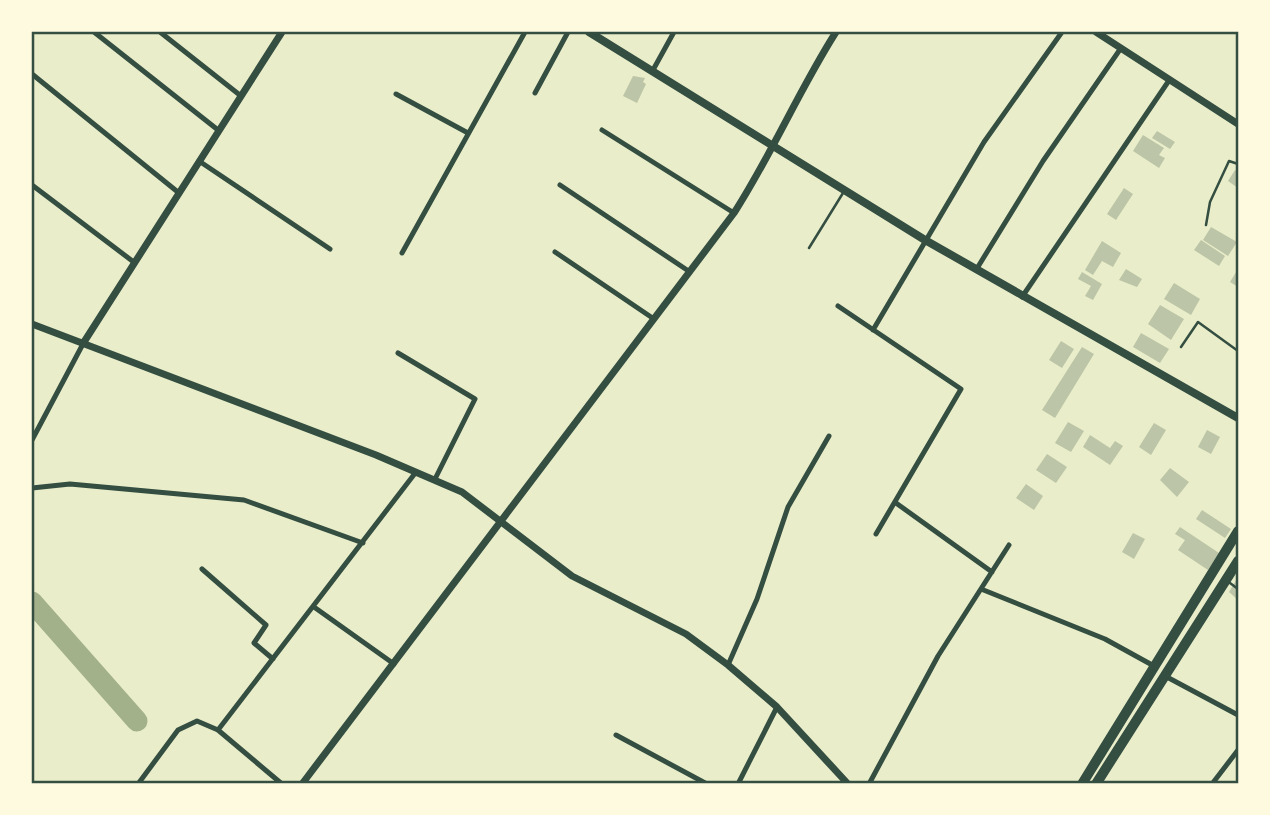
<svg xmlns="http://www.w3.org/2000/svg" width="1270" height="815" font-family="Rubik,sans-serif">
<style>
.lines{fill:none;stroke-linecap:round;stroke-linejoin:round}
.river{stroke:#a3b18a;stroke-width:21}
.building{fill:#bcc5a7}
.service{stroke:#344e41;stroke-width:2.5}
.minor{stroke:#344e41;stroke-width:5}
.tertiary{stroke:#344e41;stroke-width:7}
.secondary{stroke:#344e41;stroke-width:8}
.trunk{stroke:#344e41;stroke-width:10}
.neatline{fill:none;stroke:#344e41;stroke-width:2.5}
</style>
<rect width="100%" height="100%" fill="#e9edc9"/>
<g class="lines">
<path class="river" d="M32,602l105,119"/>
</g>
<path class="building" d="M633,76l12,2 -2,4 3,2 -9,19 -14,-7z
M1157,131l18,11 -5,7 -18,-11z
M1143,135l21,13 -5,7 6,3 -6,10 -26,-17z
M1235,170l3,2v16l-10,-7z
M1124,188l9,6 -17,26 -9,-6z
M1211,227l26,15 -9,14 -25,-16z
M1201,240l24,16 -6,10 -25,-16z
M1102,241l19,12 -8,14 -11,-6 -9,14 -8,-5z
M1126,269l16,10 -5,8 -18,-7z
M1238,269v18l-8,-5z
M1082,272l20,12 -9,16 -8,-4 6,-10 -13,-7z
M1174,283l26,16 -9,16 -27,-16z
M1160,305l24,14 -13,21 -23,-16z
M1141,333l28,16 -9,14 -27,-16z
M1061,341l13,8 -12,19 -13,-8z
M1082,347l12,7 -39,64 -13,-8z
M1068,422l16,9 -13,21 -16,-9z
M1154,423l12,7 -15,25 -12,-8z
M1207,430l13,7 -9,17 -13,-7z
M1090,435l20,13 5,-7 8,5 -13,19 -27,-18z
M1047,454l20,13 -11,16 -20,-13z
M1170,468l19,14 -12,15 -17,-17z
M1026,484l17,12 -9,14 -18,-12z
M1202,510l29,19 -6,9 -29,-19z
M1180,527l39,26 -11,17 -30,-20 7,-10 -10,-6z
M1133,533l12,6 -11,20 -12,-7z
M1238,577v23l-9,-8z"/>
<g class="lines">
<path class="service" d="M1206,225l4,-23 19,-41 9,3
M809,248l34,-55
M1181,347l17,-25 40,29
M1230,583l8,6"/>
<path class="minor" d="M94,32l124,98
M160,32l81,64
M653,70l21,-38
M32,74l147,119
M535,93l33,-61
M396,94l72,39
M602,130l132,83
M199,161l131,88
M32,185l103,78
M560,185l130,87
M555,252l99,67
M402,253l123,-221
M976,270l67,-109 78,-113
M1022,297l148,-218
M838,306l123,83 -85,145
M873,330l111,-188 78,-110
M398,353l77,46 -40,80
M32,440l52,-98
M32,488l38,-4 174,16 119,43
M896,503l96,69
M202,569l64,56 -12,18 19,16
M981,589l124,50 49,27
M314,607l80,57
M728,665l29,-66 31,-92 41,-71
M1165,676l73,39
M218,730l198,-258
M616,735l91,49
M138,784l40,-54 19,-9 21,9 64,54
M738,784l39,-77
M869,784l69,-128 71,-111
M1212,784l26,-34"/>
<path class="tertiary" d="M1096,32l142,92
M32,324l344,131 86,37 110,84 114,58 42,31 49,42 71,77
M84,342l198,-310
M302,784l432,-571c38,-59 65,-123 102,-181"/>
<path class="secondary" d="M589,32l336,208 313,178"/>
<path class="trunk" d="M1082,784l156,-253
M1096,784l142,-223"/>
</g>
<rect width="1270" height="815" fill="none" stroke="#fefae0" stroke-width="66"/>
<rect x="33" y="33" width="1204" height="749" class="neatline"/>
</svg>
